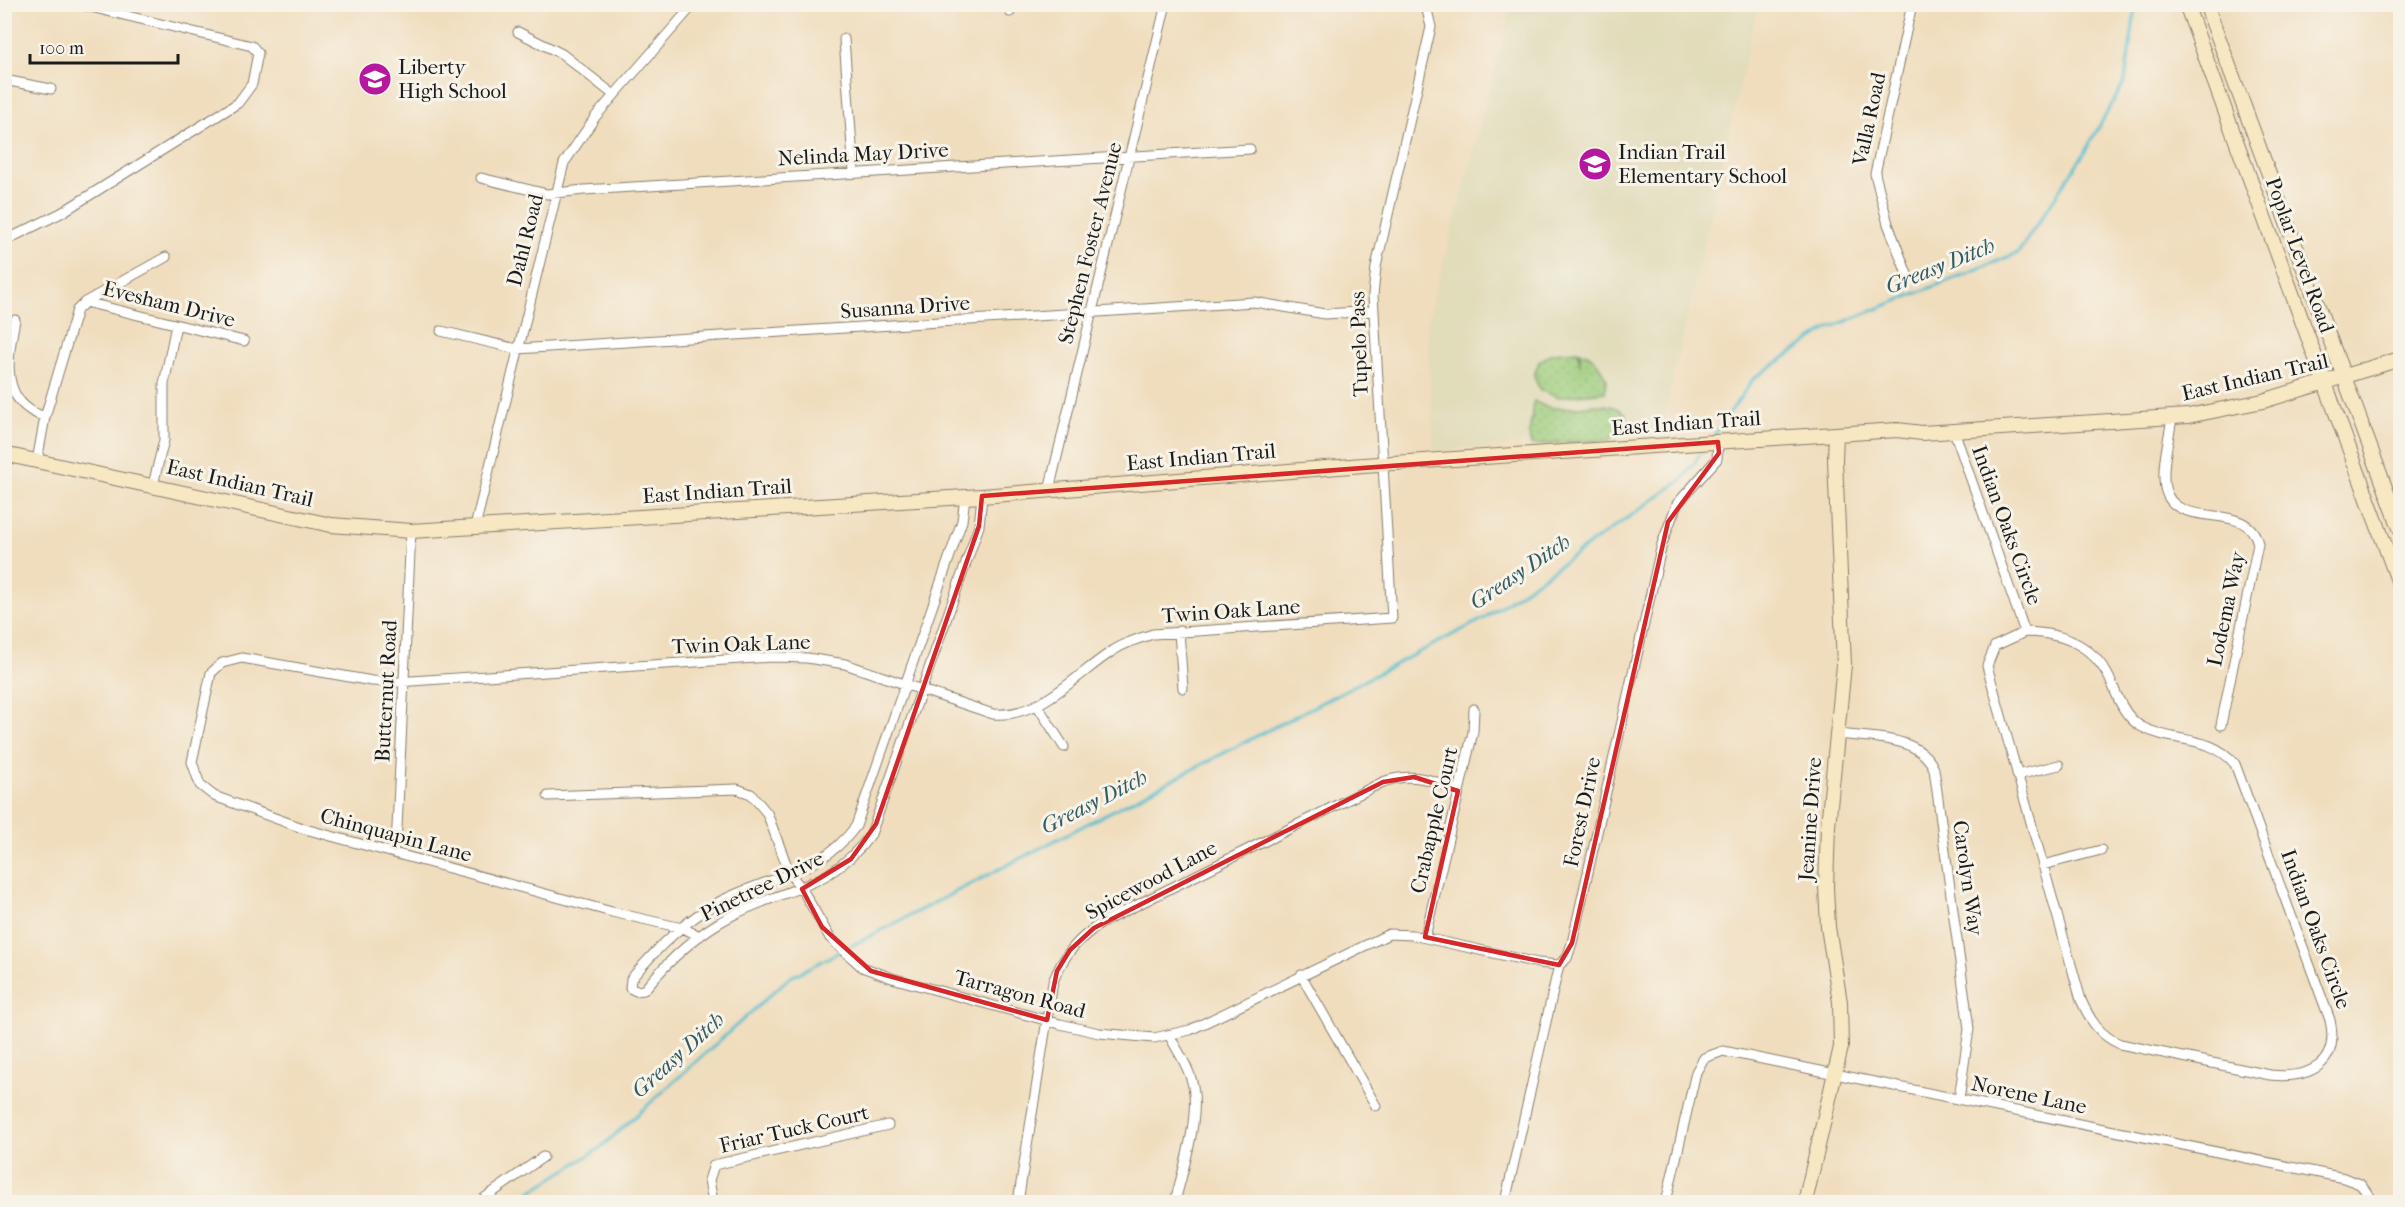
<svg xmlns="http://www.w3.org/2000/svg" width="2405" height="1207" font-family="'IM FELL French Canon',serif">
<style>
.built{fill:#e1dcba}
.grass{fill:url(#grass-dots);stroke:#5c744c;stroke-width:1.5}
.lines{fill:none;stroke-linecap:round;stroke-linejoin:round}
.stream{stroke:#52bdcd;stroke-width:3}
.street-casing{stroke:#867c6c;stroke-width:11}
.secondary-casing{stroke:#867c6c;stroke-width:16}
.street{stroke:#fff;stroke-width:9}
.secondary{stroke:#f7e8c3;stroke-width:14}
.marked{fill:none;stroke:#d62828;stroke-width:4.5;stroke-linejoin:round}
.labels{text-anchor:middle;dominant-baseline:central;stroke-width:6;stroke-linejoin:round;paint-order:stroke}
.poi-label{font-size:21px;fill:#1c1c1c;stroke:#f7f3e8;text-anchor:start}
.street-label{font-size:21px;fill:#1c1c1c;stroke:#f7f3e8}
.water-label{font-size:22px;font-style:italic;fill:#325c63;stroke:#f7f3e8}
</style>
<defs>
<pattern id="grass-dots" width="8" height="8" patternUnits="userSpaceOnUse" patternTransform="scale(1.5)"><rect width="8" height="8" fill="#9ccc7b"/><path d="M2 2h.1M6 6h.1" fill="none" stroke="#86af6a" stroke-width="1.8" stroke-linecap="round"/></pattern>
</defs>
<rect width="100%" height="100%" fill="#f7f3e8"/>
<filter id="ink" filterUnits="userSpaceOnUse"><feTurbulence type="fractalNoise" baseFrequency=".0167" numOctaves="2"/><feDisplacementMap in="SourceGraphic" scale="12" xChannelSelector="R" yChannelSelector="G"/><feConvolveMatrix kernelMatrix="1 2 1 2 8 2 1 2 1" color-interpolation-filters="sRGB"/></filter>
<filter id="wash" filterUnits="userSpaceOnUse"><feTurbulence type="fractalNoise" baseFrequency=".008" numOctaves="4" result="noise"/><feDisplacementMap in="SourceGraphic" scale="24" xChannelSelector="R" yChannelSelector="G"/><feGaussianBlur stdDeviation="1.35" result="paint"/><feColorMatrix in="noise" values="0 0 0 0 0 0 0 0 0 0 0 0 0 0 0 0 0 1.4 0 .05"/><feComposite in="paint" operator="in"/></filter>
<g filter="url(#wash)">
<rect width="100%" height="100%" fill="#f0ddbd"/>
<path class="built" d="M1512,5h246l-97,427 -227,19 -7,-127z"/>
<path class="grass" d="M1578,351l2,15v-14c15,2 20,16 27,28l-2,12 -48,5 -17,-7 -6,-14 5,-14 13,-9z
M1534,401c28,19 66,-8 91,12l2,8 -5,11 -13,8 -78,5 -2,-11z"/>
<g class="lines">
<path class="stream" d="M1714,435l40,-57 75,-50 189,-75 65,-98 42,-74 11,-77
M514,1202l85,-53 190,-171 694,-359 200,-140 20,-29"/>
</g>
</g>
<g filter="url(#ink)">
<g class="lines">
<g class="street-casing">
<path id="street" d="M1010,12l1,-8
M518,32l44,22 52,41
M844,39l10,134
M4,80l47,9
M481,178l66,16 37,-4 666,-41
M4,241l57,-28 177,-110 14,-19 6,-31 -6,-7 -174,-42
M1907,274l-19,-50 -13,-50 37,-170
M85,302l159,39
M15,320c-8,41 -15,83 30,97
M441,331l76,18 737,-47 71,12 48,-3
M2172,418c-3,21 -11,49 -7,70 10,45 84,10 93,56l-37,181
M1954,431l71,201
M37,461l8,-44 32,-107 8,-8 81,-45
M153,485l11,-45v-56l12,-59
M1049,490l117,-486
M965,497l-3,24 -106,305c-36,49 -85,49 -135,75 -36,19 -64,47 -90,78l-1,9 6,3 8,-1c24,-29 52,-56 87,-74 55,-29 99,-26 140,-82l108,-308 3,-30
M475,527l89,-364 32,-47 98,-112
M1179,631l4,57
M2025,632c42,1 72,15 88,54 6,16 14,33 29,41 32,17 68,7 93,37l95,256c10,45 -21,59 -60,55l-150,-31c-21,-9 -30,-24 -39,-44l-94,-334 8,-20z
M1037,705l27,42
M1838,734c32,4 82,1 96,35l35,260 -10,70
M2017,775l42,-10
M548,796l189,-7 14,5 16,19 23,61 12,15 28,49 32,29 30,11 168,46 39,9 55,5 36,-8 199,-96 23,1 126,28 21,2
M393,852l4,-24 14,-297
M2043,865l58,-15
M700,936l-18,-8 -70,-16 -307,-83 -91,-33 -14,-11 -8,-23 19,-89 11,-10 20,-5 130,23 24,1 376,-25 35,1 38,6 148,50c48,4 83,-40 121,-64 12,-8 26,-12 39,-16l239,-16 -19,-323 3,-28 55,-240 -4,-17 -5,-6
M1425,937l48,-205 1,-23
M1301,975l75,131
M1169,1035c8,15 19,30 23,47 9,33 -9,87 -17,120
M479,1202l64,-45
M713,1202l-4,-22 5,-15 174,-40
M1018,1202l35,-220c10,-28 28,-46 52,-61l278,-139c27,-10 50,-3 75,9
M1505,1202l54,-237 8,-7 5,-15 90,-399 15,-40 40,-45 1,-17
M1666,1202l30,-130 8,-14 19,-7 621,127 16,6 14,18"/>
</g>
<g class="secondary-casing">
<path id="secondary" d="M2186,4c71,195 142,388 214,582
M2206,4l194,524
M4,454l327,71 80,6 571,-35 381,-31 534,-35 25,3 266,-17 75,-15 137,-42
M1805,1202l36,-155 -1,-45 -12,-75 -2,-40 2,-61 16,-161 -9,-205 1,-26"/>
</g>
<use href="#street" class="street"/>
<use href="#secondary" class="secondary"/>
</g>
</g>
<path class="marked" d="M1718,442l1,11 -51,69 -96,421 -13,22 -134,-28 33,-146 -44,-14 -31,5 -289,146 -24,22 -13,21 -10,49 -176,-49 -49,-44 -20,-38 49,-30 25,-35 103,-298 3,-30z"/>
<defs>
<g id="school-disc" transform="scale(1.725)"><circle r="9.5" fill="#b5179e" stroke="#f7f3e8"/><path d="M0-5L7-2L0 1L-7-2ZM-4 1L0 2.5L4 1V4Q0 6-4 4Z" fill="#fff"/></g>
</defs>
<g fill-rule="evenodd">
<use href="#school-disc" x="375" y="79"/>
<use href="#school-disc" x="1595" y="164"/>
</g>
<g class="labels">
<g class="poi-label">
<text x="398" y="67">Liberty<tspan x="398" dy="24">High School</tspan></text>
<text x="1618" y="152">Indian Trail<tspan x="1618" dy="24">Elementary School</tspan></text>
</g>
<g class="street-label">
<text transform="translate(1869 119) rotate(-78)">Valla Road</text>
<text transform="translate(863 154) rotate(-3)">Nelinda May Drive</text>
<text transform="translate(525 240) rotate(-76)">Dahl Road</text>
<text transform="translate(1090 243) rotate(-76)">Stephen Foster Avenue</text>
<text transform="translate(2300 255) rotate(70)">Poplar Level Road</text>
<text transform="translate(169 304) rotate(14)">Evesham Drive</text>
<text transform="translate(905 307) rotate(-4)">Susanna Drive</text>
<text transform="translate(1359 344) rotate(-92)">Tupelo Pass</text>
<text transform="translate(2255 377) rotate(-13)">East Indian Trail</text>
<text transform="translate(1686 423) rotate(-4)">East Indian Trail</text>
<text transform="translate(1201 457) rotate(-5)">East Indian Trail</text>
<text transform="translate(240 483) rotate(13)">East Indian Trail</text>
<text transform="translate(717 491) rotate(-4)">East Indian Trail</text>
<text transform="translate(2007 525) rotate(70)">Indian Oaks Circle</text>
<text transform="translate(2226 609) rotate(-78)">Lodema Way</text>
<text transform="translate(1231 611) rotate(-4)">Twin Oak Lane</text>
<text transform="translate(741 644) rotate(-2)">Twin Oak Lane</text>
<text transform="translate(386 691) rotate(-87)">Butternut Road</text>
<text transform="translate(1582 812) rotate(-78)">Forest Drive</text>
<text transform="translate(1810 819) rotate(-86)">Jeanine Drive</text>
<text transform="translate(1434 820) rotate(-77)">Crabapple Court</text>
<text transform="translate(396 835) rotate(15)">Chinquapin Lane</text>
<text transform="translate(1968 878) rotate(82)">Carolyn Way</text>
<text transform="translate(1151 880) rotate(-28)">Spicewood Lane</text>
<text transform="translate(762 886) rotate(-26)">Pinetree Drive</text>
<text transform="translate(2316 929) rotate(70)">Indian Oaks Circle</text>
<text transform="translate(1020 994) rotate(15)">Tarragon Road</text>
<text transform="translate(2029 1095) rotate(12)">Norene Lane</text>
<text transform="translate(794 1129) rotate(-13)">Friar Tuck Court</text>
</g>
<g class="water-label">
<text transform="translate(1940 266) rotate(-22)">Greasy Ditch</text>
<text transform="translate(1520 572) rotate(-34)">Greasy Ditch</text>
<text transform="translate(1094 802) rotate(-27)">Greasy Ditch</text>
<text transform="translate(678 1055) rotate(-42)">Greasy Ditch</text>
</g>
</g>
<rect width="2405" height="1207" fill="none" stroke="#f7f3e8" stroke-width="24"/>
<path d="M30 54v9h148v-9" fill="none" stroke="#1c1c1c" stroke-width="3"/>
<text x="39" y="54" font-size="18" fill="#1c1c1c" stroke="#f7f3e8" stroke-width="4.5" paint-order="stroke">100 m</text>
</svg>
